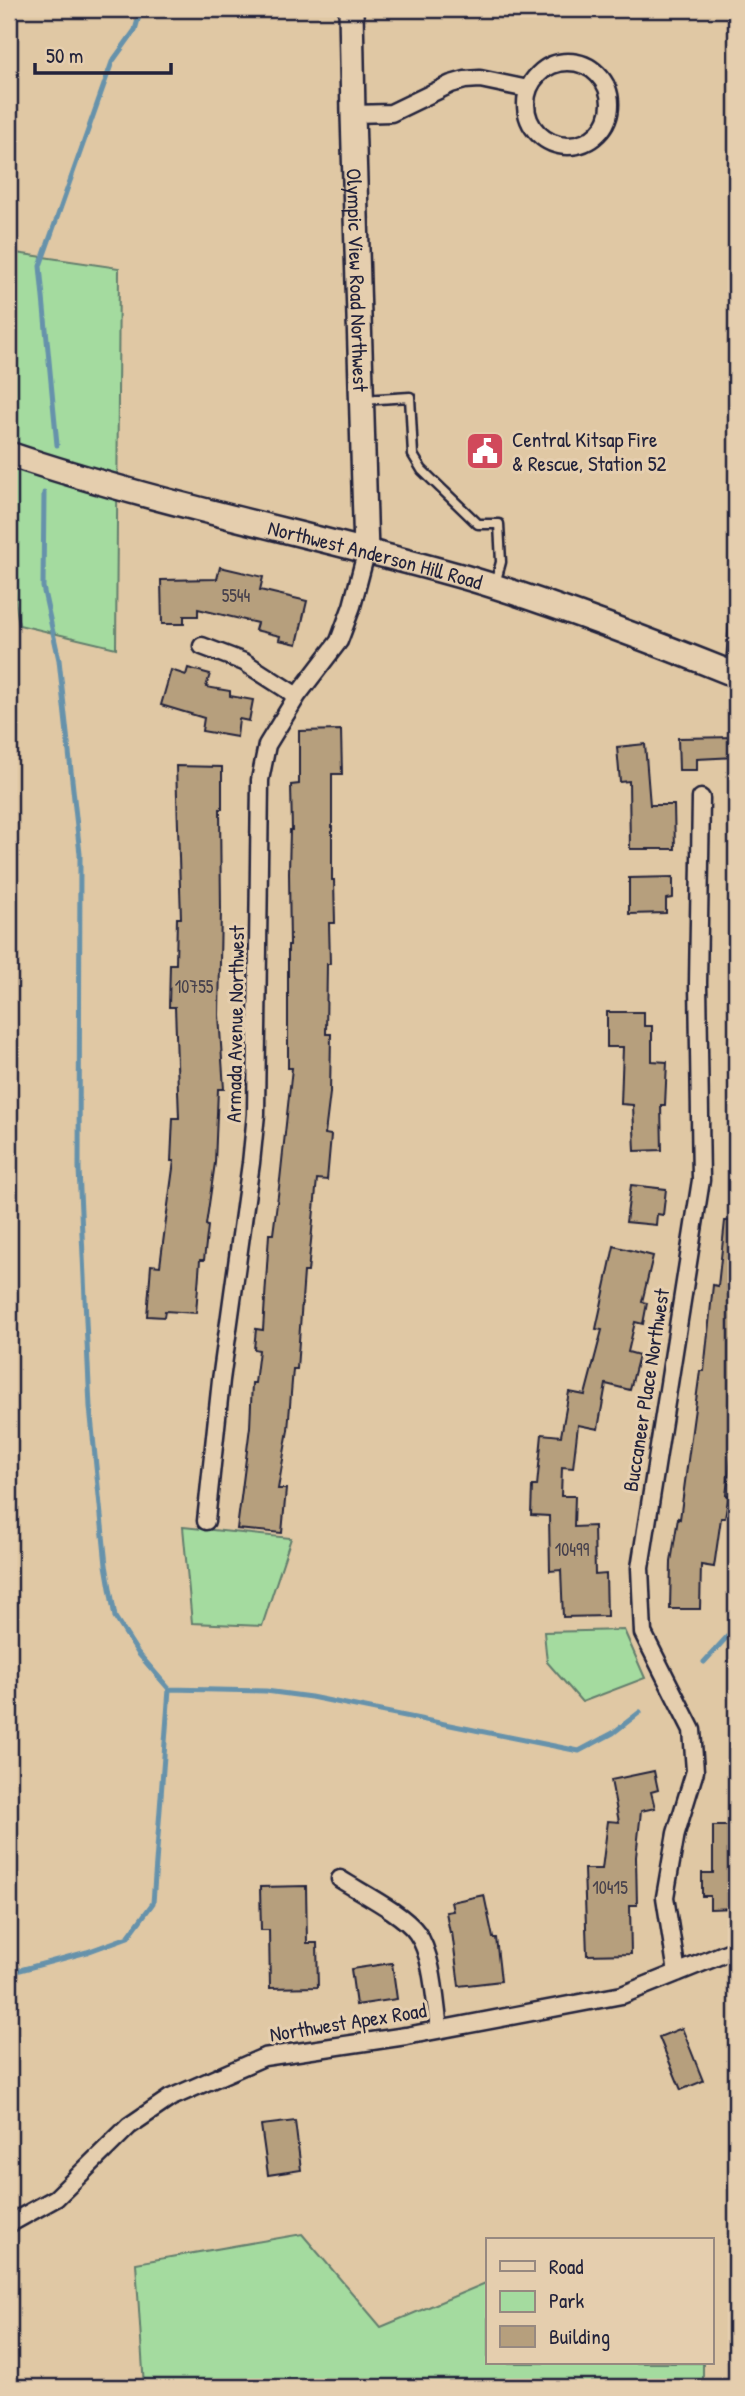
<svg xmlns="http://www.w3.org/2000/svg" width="745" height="2396" font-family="'Patrick Hand',sans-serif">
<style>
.green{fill:#a4db9f;stroke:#637e6d;stroke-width:2}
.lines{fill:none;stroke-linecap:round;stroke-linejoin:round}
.stream{stroke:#6692ab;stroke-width:5}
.building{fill:#b69f7d;stroke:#22223b;stroke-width:2}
.service-casing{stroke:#22223b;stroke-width:13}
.minor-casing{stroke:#22223b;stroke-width:21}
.secondary-casing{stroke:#22223b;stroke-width:28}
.service{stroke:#e5ceae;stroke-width:8}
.minor{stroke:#e5ceae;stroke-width:16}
.secondary{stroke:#e5ceae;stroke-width:23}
.labels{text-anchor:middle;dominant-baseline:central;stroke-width:6;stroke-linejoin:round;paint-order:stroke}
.number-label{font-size:18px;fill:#47414c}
.street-label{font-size:21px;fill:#22223b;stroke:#e5ceae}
.poi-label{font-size:21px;fill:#22223b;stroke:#e5ceae;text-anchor:start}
</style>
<rect width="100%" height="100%" fill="#e0c8a4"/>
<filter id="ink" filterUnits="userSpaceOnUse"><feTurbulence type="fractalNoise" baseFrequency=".0143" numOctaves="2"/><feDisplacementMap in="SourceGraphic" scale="14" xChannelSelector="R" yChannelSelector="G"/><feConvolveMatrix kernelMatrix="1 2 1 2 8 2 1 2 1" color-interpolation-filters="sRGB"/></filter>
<g filter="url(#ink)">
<path class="green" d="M9,252l110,16 -3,380 -97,-23 -10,-65z
M183,1527l108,11 -29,88 -70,-3z
M624,1630l21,48 -63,24 -35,-40 -3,-30z
M302,2234l79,93 107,-45v81h215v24h-559l-8,-124z"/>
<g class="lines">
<path class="stream" d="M57,445l-17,-179 72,-204 23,-32 6,-21
M704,1662l32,-35
M169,1689l97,2 45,6 268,54 34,-18 27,-21
M9,1973l78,-21 41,-15 25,-34 16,-214 -31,-36 -23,-36 -9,-52 -16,-158 -11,-238 1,-315 -21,-194 -16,-73 1,-94"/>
</g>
<path class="building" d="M220,567l43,10 -3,13 47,11 -10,43 -18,-4 1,-4 -25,-6 2,-7 -59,-14v7h-14v8h-22l-1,-44 56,-1z
M188,668l22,6 -4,13 24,4v5l23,4 -4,21 -10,-2 -2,18 -35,-6 2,-13 -43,-13 10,-35 15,5z
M341,730l1,44h-10v106h2l1,43h-6l1,41h-3l-1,70h5l-1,59 -5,41 6,1 -4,45 -10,-1 -9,93h-4l-7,97h-4l-5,61 -10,59h8l-4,44 -45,-4 13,-102 2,-44h3l4,-33 -5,-1 2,-20 7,1 6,-96h4l7,-54 12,-112h-4v-123h2l-1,-72 1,-43h2l-1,-45 8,-1v-53z
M736,737v20l-39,2v11h-18l-1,-32z
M645,744l5,61h24l1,44h-45l-1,-68 -9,1 -3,-35z
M176,766l46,1v42h-2l1,101 -2,105 5,74h-6l-3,74 -9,62 2,1 -4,34h-4l-4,53 -31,-2 -1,6 -17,-1 4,-51 9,1 6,-46 8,-59h-3l2,-43h6l-4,-111h-6l1,-43h6l1,-46h4z
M673,877v21l-7,1v14l-37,1v-36z
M607,1012h37v14h8v35l15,1 -2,43h-4l1,45 -27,1 -2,-46 -12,-1 2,-57h-16z
M631,1185l35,4 -3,26 -6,-1 -1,11 -30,-3z
M725,1221h11v200l-10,74h3l-4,23h-4l-7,49 -13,-2 -1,44h-30l1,-47 7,-44 2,1 20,-148h4l9,-86 5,1z
M614,1246l39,10 -11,46 5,1 -4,21 -8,-2 -7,30 11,3 -9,35 -24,-6 -8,45 -20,-4 -5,43 -11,-1 -1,29h14l-1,31 20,-1 1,49 11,-1 1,42 -44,1 -2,-47 -11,1 -1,-55 -18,-1 1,-29h5l5,-52 19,2 8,-44 16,3 17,-65 -6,-1z
M654,1771l4,19 -7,2 4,16 -14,3 -5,46 1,48h-7l1,49 -44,1 -3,-86h18l6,-48 11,1 -8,-42z
M713,1826h23v82l-26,1v-13h-8v-23h11z
M306,1886l1,57h10l1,44 -48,1 -1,-58h-8l-1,-43z
M484,1895l9,43h3l5,43 -42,5 -7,-54 -2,1 -4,-21 7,-1 -2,-9z
M392,1963l5,36 -41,6 -5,-36z
M682,2028l21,53 -22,9 -22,-53z
M295,2121l6,49 -33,5 -7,-50z"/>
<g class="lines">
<g class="service-casing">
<path id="service" d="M363,400l47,-3 3,58 9,15 56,54h21l2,38 -6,22
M731,670l5,-74"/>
</g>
<g class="minor-casing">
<path id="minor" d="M526 104a42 42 0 1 1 84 0a42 42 0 1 1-84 0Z
M353,114l38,-1 60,-29 14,-4 15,-1 48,10
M202,646l42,16 53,34
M206,1521l15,-141 30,-217 5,-49 4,-334 7,-35 30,-49 42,-55 13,-35 14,-53
M340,1879c20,13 64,35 77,54 16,22 18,68 22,96
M677,1973l-12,-76 11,-64 19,-62 -3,-41 -49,-97 -3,-65 61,-388 -3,-197 3,-185
M9,2224l47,-26 73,-72 41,-28 94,-41 142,-21 216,-41 114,-46"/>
</g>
<g class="secondary-casing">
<g id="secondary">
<path id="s1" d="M351,9l2,105 13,439"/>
<path id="s2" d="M9,454c151,51 308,81 462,125 90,27 178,61 265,96"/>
</g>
</g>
<use href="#service" class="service"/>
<use href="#minor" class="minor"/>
<use href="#secondary" class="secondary"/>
</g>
</g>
<defs>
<g id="civic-square" transform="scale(2.0125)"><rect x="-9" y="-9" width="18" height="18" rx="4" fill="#d1495b" stroke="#e5ceae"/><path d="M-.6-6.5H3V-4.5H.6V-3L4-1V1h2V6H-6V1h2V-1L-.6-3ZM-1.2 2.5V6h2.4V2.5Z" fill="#fff"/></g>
</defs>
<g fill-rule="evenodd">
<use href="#civic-square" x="485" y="451"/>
</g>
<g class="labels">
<g class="number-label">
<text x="236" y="595">5544</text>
<text x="194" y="986">10755</text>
<text x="572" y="1549">10499</text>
<text x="610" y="1887">10415</text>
</g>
<g class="street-label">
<text stroke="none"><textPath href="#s1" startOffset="271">Olympic View Road Northwest</textPath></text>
<text stroke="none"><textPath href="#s2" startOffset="380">Northwest Anderson Hill Road</textPath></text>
<text transform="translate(235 1024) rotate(-89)">Armada Avenue Northwest</text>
<text transform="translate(646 1390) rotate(-81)">Buccaneer Place Northwest</text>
<text transform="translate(348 2022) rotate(-9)">Northwest Apex Road</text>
</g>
<g class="poi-label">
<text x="512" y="439">Central Kitsap Fire<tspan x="512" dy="24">&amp; Rescue, Station 52</tspan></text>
</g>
</g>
<rect width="745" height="2396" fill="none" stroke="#e5ceae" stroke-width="35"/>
<rect x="18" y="18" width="710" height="2361" fill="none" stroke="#22223b" stroke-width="2.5" filter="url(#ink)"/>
<rect x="486" y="2238" width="228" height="126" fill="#e5ceae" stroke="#978980" stroke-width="2"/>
<rect x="500" y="2261" width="35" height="10" fill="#e5ceae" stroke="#978980" stroke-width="2"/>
<text x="549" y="2274" font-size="21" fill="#22223b">Road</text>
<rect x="500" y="2291" width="35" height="21" fill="#a4db9f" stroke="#978980" stroke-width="2"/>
<text x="549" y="2308" font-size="21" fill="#22223b">Park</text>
<rect x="500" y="2326" width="35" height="21" fill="#b69f7d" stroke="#978980" stroke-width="2"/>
<text x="549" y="2344" font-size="21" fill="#22223b">Building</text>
<path d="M35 63v10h136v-10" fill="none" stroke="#22223b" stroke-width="3.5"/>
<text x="46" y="63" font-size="21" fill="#22223b" stroke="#e5ceae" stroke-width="5" paint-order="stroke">50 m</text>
</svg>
